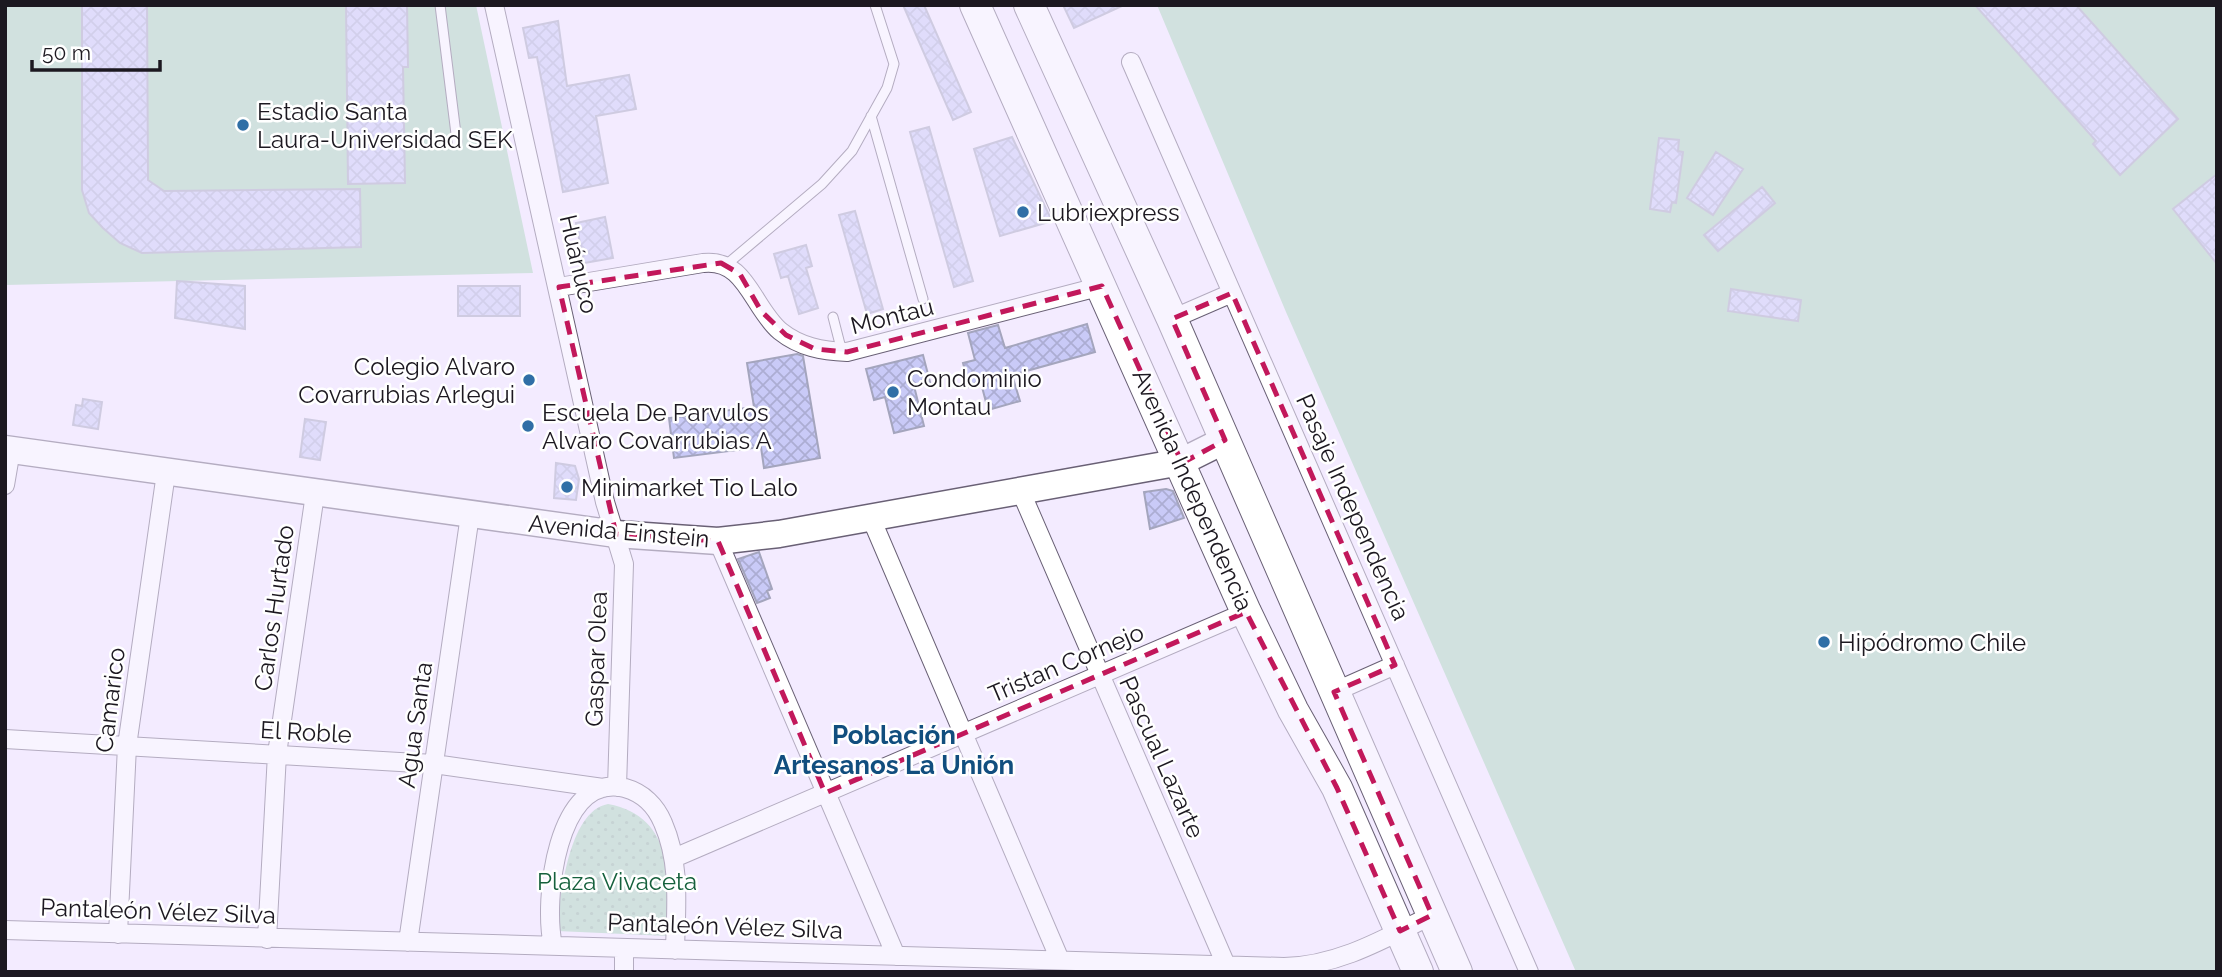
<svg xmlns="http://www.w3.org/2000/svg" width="2222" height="977" font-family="Raleway,sans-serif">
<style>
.grass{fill:#a9d4b9}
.park{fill:url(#park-dots)}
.building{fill:url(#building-cross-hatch);stroke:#a4a5bd;stroke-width:2}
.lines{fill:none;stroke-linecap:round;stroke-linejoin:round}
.service-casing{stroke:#696075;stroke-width:11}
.minor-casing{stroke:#696075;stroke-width:20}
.secondary-casing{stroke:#696075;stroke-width:29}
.primary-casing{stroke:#696075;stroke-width:32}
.service{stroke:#fff;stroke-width:9}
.minor{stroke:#fff;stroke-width:18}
.secondary{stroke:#fff;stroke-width:26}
.primary{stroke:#fff;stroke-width:30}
.marked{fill:none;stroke:#c2185b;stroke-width:5;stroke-dasharray:14 9;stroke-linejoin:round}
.poi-dot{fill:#306fa6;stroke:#fff;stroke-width:2.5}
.labels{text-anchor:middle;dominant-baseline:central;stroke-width:5;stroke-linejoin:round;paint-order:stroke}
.poi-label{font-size:24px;fill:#1c1820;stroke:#fff;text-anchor:start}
.street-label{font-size:24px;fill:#1c1820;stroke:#fff}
.park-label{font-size:24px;fill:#16613d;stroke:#fff}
.neighbourhood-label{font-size:26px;font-weight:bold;fill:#114e7e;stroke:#fff}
</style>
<defs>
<pattern id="park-dots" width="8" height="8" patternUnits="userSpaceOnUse" patternTransform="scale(1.75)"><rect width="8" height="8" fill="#a9d4b9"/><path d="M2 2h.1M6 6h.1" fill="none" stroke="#91b59f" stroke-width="1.8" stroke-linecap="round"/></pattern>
<pattern id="building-cross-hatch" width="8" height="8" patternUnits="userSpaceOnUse" patternTransform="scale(1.75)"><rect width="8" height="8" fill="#c9caf7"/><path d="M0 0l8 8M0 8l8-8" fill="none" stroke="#acadd3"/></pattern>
</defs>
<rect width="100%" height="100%" fill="#f3ebff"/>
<path class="grass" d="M5,5h471l57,268 -528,12z
M1157,5h1060v967h-641l-290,-660z"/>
<path class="park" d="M608,804c69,13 60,79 60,132l-111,-5c3,-33 11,-120 51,-127z"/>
<path class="building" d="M82,5h65l1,175 16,11 196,-2 1,58 -219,6 -22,-10 -17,-15 -14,-15 -7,-23z
M346,5h61l1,62h-5l2,116 -57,1z
M903,5h21l47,107 -18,8z
M1063,5h61l-50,23z
M1975,5h101l102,114 -58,56 -27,-31 3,-3z
M558,21l9,65 62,-11 7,34 -40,7 12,67 -45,9 -26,-135 -8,1 -6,-30z
M929,127l44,154 -19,6 -44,-155z
M1012,137l40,84 -52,15 -26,-87z
M1659,138l20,2 -1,11 5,1 -7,51 -4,-1 -2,10 -20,-3z
M1716,152l27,17 -30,46 -26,-17z
M2217,174v90l-44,-55z
M1762,187l13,16 -57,48 -14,-16z
M855,211l28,98 -16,5 -28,-99z
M605,217l8,41 -29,5 -8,-40z
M806,245l6,21 -6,2 12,40 -19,6 -11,-38 -7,2 -7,-24z
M177,281l68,5v43l-70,-11z
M458,286h62v30h-62z
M1731,289l70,11 -3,21 -70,-10z
M1087,324l8,28 -83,23 8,26 -32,9 -7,-27 -12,4 -6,-24 12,-3 -7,-27 30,-8 7,23z
M797,354l6,2 17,102 -56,10 -3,-21 -87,11 -5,-40 85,-11 -7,-44z
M923,355l7,27 -16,4 10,40 -30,7 -9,-36 -11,3 -8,-31z
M83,399l19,3 -4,27 -25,-4 3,-20 6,1z
M305,419l21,3 -6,38 -20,-3z
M556,463l19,3 4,13 -3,21 -22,-2z
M1166,489l7,2 11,27 -34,11 -6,-37z
M759,552l13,37 -5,2 3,7 -13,5 -19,-44z"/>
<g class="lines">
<g class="service-casing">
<path id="service" d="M440,5l17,137
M871,116l52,183
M726,265l96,-81 30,-33 35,-63 7,-24 -19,-59
M833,317l9,35"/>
</g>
<g class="minor-casing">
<path id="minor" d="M494,5l111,497 19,62 -7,223
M1131,62l398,910
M559,287l144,-24c43,-5 49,44 77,68 20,16 42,20 67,21l255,-66
M1172,319l60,-26
M5,485l6,-35
M1021,492l205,473
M871,518l189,442
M718,541l178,415
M1334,692l61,-27
M5,739l429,25 169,24
M674,858l572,-246
M5,930l1279,37c54,-1 100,-28 148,-52
M118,934l9,-188 39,-273
M267,939l10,-185 38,-260
M408,942l62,-427
M553,945c-10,-43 3,-174 72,-157 18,5 31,18 38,35 18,41 13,84 12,127
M624,949v23"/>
</g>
<g class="secondary-casing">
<path id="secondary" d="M5,449l611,85 102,7 61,-7 402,-72 44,-22"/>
</g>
<g class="primary-casing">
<path id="primary" d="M975,5l271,607 47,98 44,78 81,184
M1029,5l143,314 285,653"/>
</g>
<use href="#service" class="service"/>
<use href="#minor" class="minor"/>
<use href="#secondary" class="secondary"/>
<use href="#primary" class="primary"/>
</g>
<path d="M0 0H2222V977H0ZM721,263l19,11 21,37 25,24 29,14 32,3 255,-66 80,177 43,-23 -53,-121 60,-26 163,372 -61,27 98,223 -32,16 -63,-143 -91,-176 -421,181 -107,-252 -102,-7 -57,-247z" fill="#f3ebff" fill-opacity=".55" fill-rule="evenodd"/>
<path class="marked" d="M721,263l19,11 21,37 25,24 29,14 32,3 255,-66 80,177 43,-23 -53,-121 60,-26 163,372 -61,27 98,223 -32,16 -63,-143 -91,-176 -421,181 -107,-252 -102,-7 -57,-247z"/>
<g class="poi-dot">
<circle cx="243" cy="125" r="7"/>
<circle cx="1023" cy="212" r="7"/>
<circle cx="529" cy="380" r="7"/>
<circle cx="893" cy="392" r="7"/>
<circle cx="528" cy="426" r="7"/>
<circle cx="567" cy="487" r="7"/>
<circle cx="1824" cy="642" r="7"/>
</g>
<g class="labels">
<g class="poi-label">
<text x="257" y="111">Estadio Santa<tspan x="257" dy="28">Laura-Universidad SEK</tspan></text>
<text x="1037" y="212">Lubriexpress</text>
<text x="515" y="366" text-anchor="end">Colegio Alvaro<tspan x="515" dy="28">Covarrubias Arlegui</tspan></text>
<text x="907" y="378">Condominio<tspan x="907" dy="28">Montau</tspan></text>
<text x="542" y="412">Escuela De Parvulos<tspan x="542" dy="28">Alvaro Covarrubias A</tspan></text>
<text x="581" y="487">Minimarket Tio Lalo</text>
<text x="1838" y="642">Hipódromo Chile</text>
</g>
<g class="street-label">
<text transform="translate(579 264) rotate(77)">Huánuco</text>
<text transform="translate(892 316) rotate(-14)">Montau</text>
<text transform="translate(1193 490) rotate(66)">Avenida Independencia</text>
<text transform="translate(1353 507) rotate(66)">Pasaje Independencia</text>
<text transform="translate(619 531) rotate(5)">Avenida Einstein</text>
<text transform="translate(274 608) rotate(-82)">Carlos Hurtado</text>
<text transform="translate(596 659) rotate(-88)">Gaspar Olea</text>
<text transform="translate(1066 663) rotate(-23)">Tristan Cornejo</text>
<text transform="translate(110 700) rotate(-83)">Camarico</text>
<text transform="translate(415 725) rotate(-82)">Agua Santa</text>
<text transform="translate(306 732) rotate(3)">El Roble</text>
<text transform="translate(1162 757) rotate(66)">Pascual Lazarte</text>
<text transform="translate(158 911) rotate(2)">Pantaleón Vélez Silva</text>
<text transform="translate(725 926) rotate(2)">Pantaleón Vélez Silva</text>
</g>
<g class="park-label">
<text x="617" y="881">Plaza Vivaceta</text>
</g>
<g class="neighbourhood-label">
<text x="894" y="735">Población<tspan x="894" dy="30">Artesanos La Unión</tspan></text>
</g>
</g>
<rect width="2222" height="977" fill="none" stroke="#1c1820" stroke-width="14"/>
<path d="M32 60v10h128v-10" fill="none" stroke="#1c1820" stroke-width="3.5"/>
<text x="42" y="60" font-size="21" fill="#1c1820" stroke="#ffffff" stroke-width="5" paint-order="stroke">50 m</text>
</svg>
